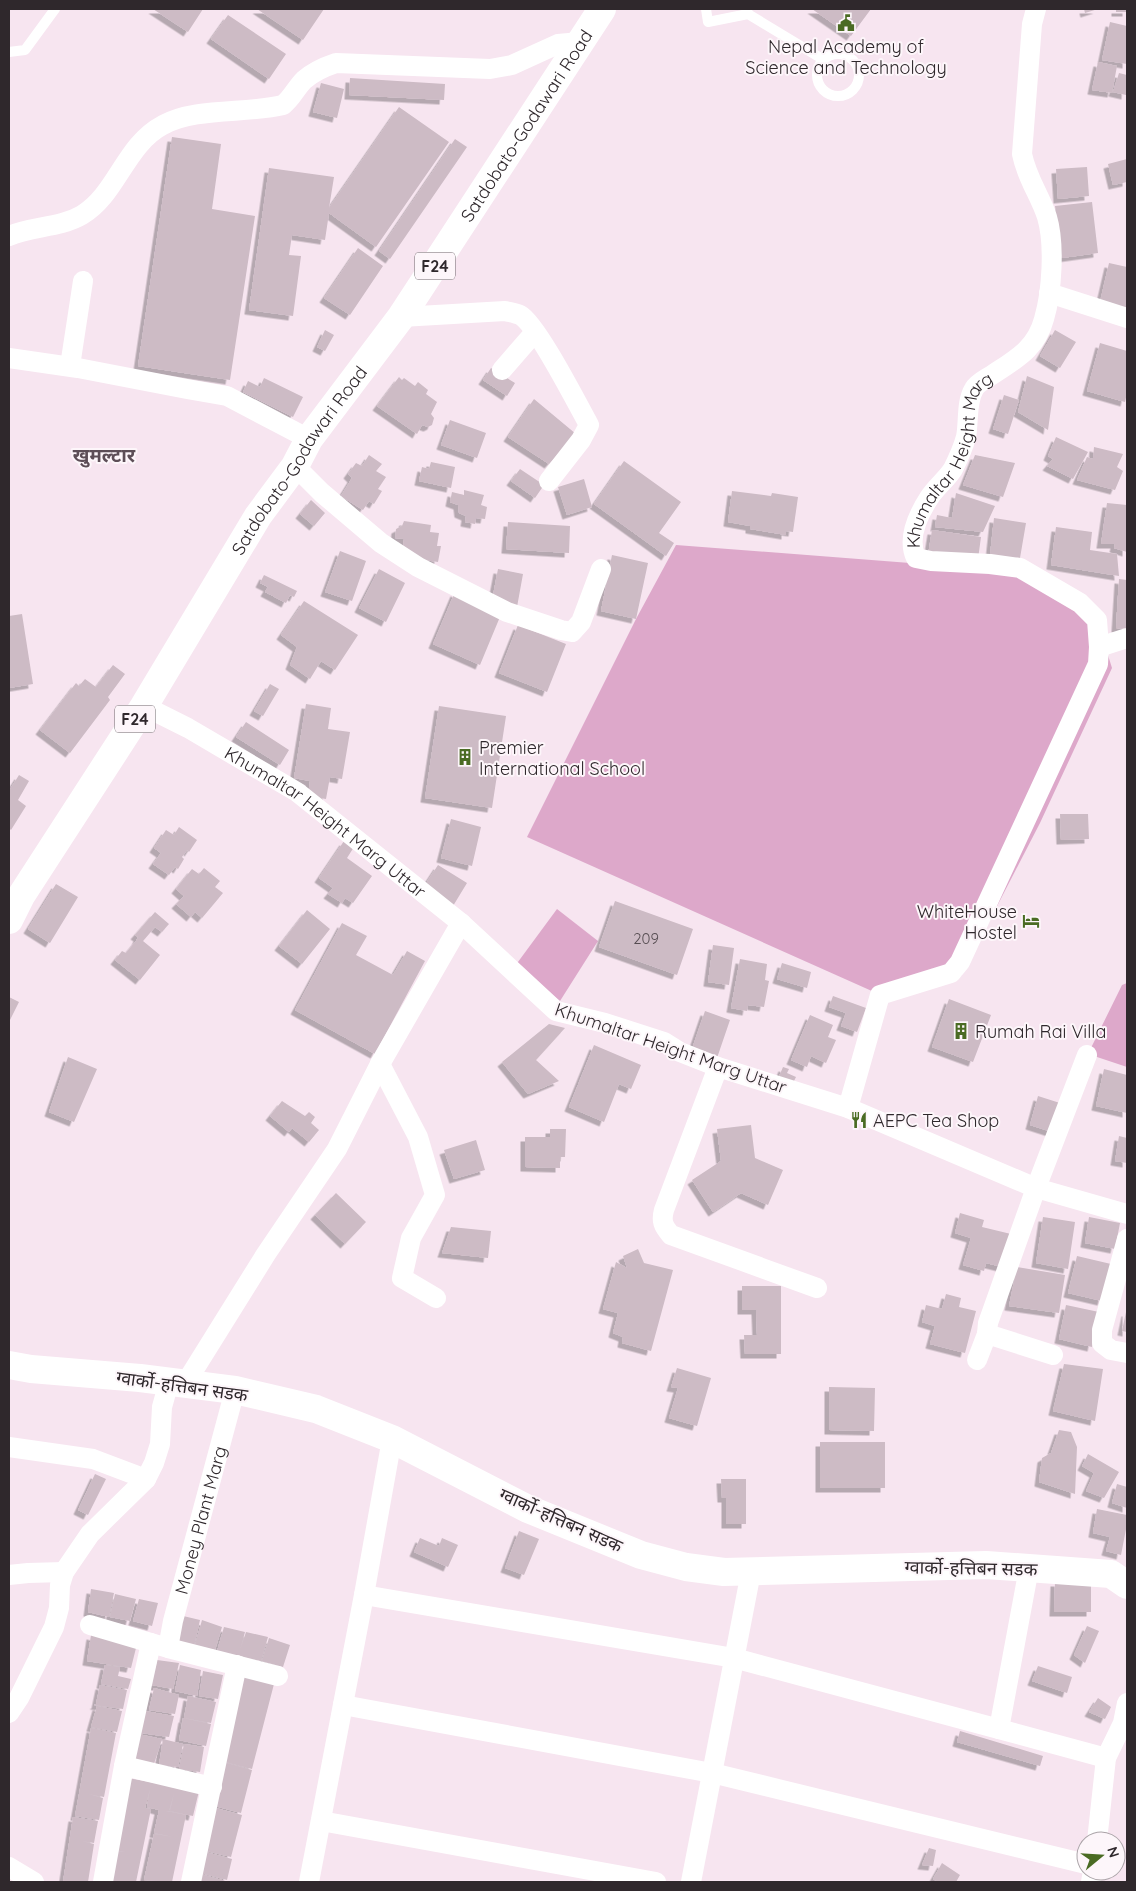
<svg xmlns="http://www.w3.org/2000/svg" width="1136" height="1891" font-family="Quicksand,'Noto Sans Devanagari',sans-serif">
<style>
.green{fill:#dda8ca}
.building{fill:#cdbbc5;filter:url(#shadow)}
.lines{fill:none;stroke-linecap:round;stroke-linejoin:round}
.service{stroke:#fff;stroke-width:10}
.minor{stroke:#fff;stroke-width:20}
.secondary{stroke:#fff;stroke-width:28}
.primary{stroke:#fff;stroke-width:28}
.labels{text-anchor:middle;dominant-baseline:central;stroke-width:4;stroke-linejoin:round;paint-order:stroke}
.number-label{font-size:15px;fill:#564d52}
.shield{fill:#fdf6fa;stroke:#6d666a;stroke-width:1}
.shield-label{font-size:16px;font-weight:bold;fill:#2f282c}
.poi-label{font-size:18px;fill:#2f282c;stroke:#fdf6fa;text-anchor:start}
.street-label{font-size:18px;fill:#2f282c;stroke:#fdf6fa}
.neighbourhood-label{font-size:19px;font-weight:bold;fill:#5d4e57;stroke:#fdf6fa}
</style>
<defs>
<filter id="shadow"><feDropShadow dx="-4.5" dy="4.5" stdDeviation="0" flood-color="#0004"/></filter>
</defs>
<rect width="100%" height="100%" fill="#f7e5f0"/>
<path class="green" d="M676,545l234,18 104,4 83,53 15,48 -72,155 -79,153 -69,24 -365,-163 109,-218z
M557,909l41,32 -38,60 -45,-35z
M1127,983v84l-39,-13 34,-69z"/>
<path class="building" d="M153,9h50l-15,23z
M257,9h67l-21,31z
M812,9h59l-20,27z
M1084,9h14l-13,4z
M1116,9h11v3h-11z
M228,15l58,39 -17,25 -58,-40z
M1110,22l17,4v38l-25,-4z
M1098,62l19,4 -5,27 -20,-3z
M1119,73l8,2 -1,20 -13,-3z
M350,78l95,6 -1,16 -95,-5z
M321,83l23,6 -7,29 -24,-6z
M399,107l50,35 -73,105 -47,-34 -4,27 -33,-5 -3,20 12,1 -8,60 -44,-6 20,-142 65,9 -5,31z
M172,137l49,7 -9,65 43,7 -25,164 -92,-14z
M455,139l12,8 -77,112 -11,-8z
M1127,159v23l-14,3 -5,-21z
M1087,167l2,29 -31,3 -2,-30z
M1092,202l6,51 -36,5 -7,-52z
M358,248l25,18 -33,49 -26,-17z
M1109,263l18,4v42l-27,-7z
M325,330l9,5 -9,16 -8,-4z
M1055,330l21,12 -16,26 -20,-12z
M1100,343l27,8v42l-2,9 -38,-11z
M491,368l24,15 -8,13 -24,-16z
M1027,376l27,11 -6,43 -30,-18z
M399,377l3,3 2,-2 11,8 3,-4 10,8 -2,4 11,8 -6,12 3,4 -2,7 -4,2 -6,-2 -5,9 -40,-28z
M264,378l39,19 -10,20 -50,-25 5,-11 12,6z
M1004,395l15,5 -11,34 -15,-5z
M534,399l42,35 -27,30 -41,-27z
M450,420l36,13 -9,25 -36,-13z
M1056,437l32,15 -15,27 -26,-13 6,-7 -5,-3z
M1094,447l29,7 -6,13 6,4 -8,19 -38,-10 10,-23 6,2z
M369,455l13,9 -6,7 10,6 -8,12 4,2 -8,13 -5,-3 -6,9 -22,-14 11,-18 -4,-4 8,-11 6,3z
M975,455l40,8 -12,34 -40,-12z
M624,461l57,41 -22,31 15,10 -8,13 -72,-52z
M431,462l24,5 -4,21 -32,-7 3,-14 7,2z
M520,469l24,16 -9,13 -24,-17z
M584,479l8,28 -25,8 -9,-28z
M464,490l20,5 -3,10 6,2 -2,12 -9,-1 -1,6 -10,-2 1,-6 -7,-3 -1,-8 -8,-3 2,-10 12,3z
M732,491l39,5 1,-3 26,4 -5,35 -7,-1v4l-36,-6v-3l-22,-4z
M956,493l39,13 -12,26 -48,-5 2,-12 15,3z
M311,500l14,13 -11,13 -14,-12z
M1107,503l20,2v47l-13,-4 1,-4h-14z
M994,518l32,5 -6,35 -30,-3z
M404,521l27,4 -1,7 9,1 -2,13h4l-3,16 -32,-5 1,-9h-4l1,-9 -9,-1 1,-9 6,-3z
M508,522l62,4 -1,27 -63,-4z
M1056,527l36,5 -2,18 27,4 2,22 -68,-11z
M932,530l49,7 -3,22 -50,-4z
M340,551l26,10 -14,40 -27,-9z
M612,555l36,8 -12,56 -35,-8z
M379,569l26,14 -19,39 -27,-14z
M498,569l25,5 -6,33 -25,-6z
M264,575l33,16 -3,6 -4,-2 -4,8 -21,-11 3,-5 -8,-4z
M1119,579l8,1v49l-11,-1z
M455,592l47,20 -22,53 -47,-21z
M304,601l54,34 -23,35 -14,-9 -11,18 -20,-14 7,-18 -16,-12z
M22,614l11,70 -24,4v-72z
M518,625l48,19 -19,48 -48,-19z
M113,665l12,9 -17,23 2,3 -40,53 -30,-23 36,-47 3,3 6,-7 11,8z
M270,684l9,5 -16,27 -9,-5z
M306,704l25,4 -3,21 22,3 -8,47 -12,-2 -4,22 -18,-3 2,-15 -16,-3z
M439,706l67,10 -14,92 -67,-10z
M246,722l43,28 -9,15 -44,-28z
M19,775l10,6 -11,19 8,6 -15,24 -2,-2v-37z
M1060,814h28l1,25 -28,1z
M451,819l30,8 -9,39 -31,-8z
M179,827l18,13 -8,12 -2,-2 -5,7 2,2 -6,10 -3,-2 -6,8 -16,-11 8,-11 -7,-5 12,-18 8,5z
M344,841l10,6 -7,11 25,18 -19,27 -8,-5 -3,5 -14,-9 5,-6 -14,-10z
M438,865l29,18 -14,23 -30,-18z
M204,868l16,13 -5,6 8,6 -21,25 -7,-6 -4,5 -15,-13 8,-8 -8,-7 16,-20 7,5z
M56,884l22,13 -28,46 -22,-14z
M615,901l78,28 -16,46 -78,-28z
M307,910l23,19 -28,35 -23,-18z
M155,912l14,12 -7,8 -7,-5 -12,14 17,14 -20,25 -25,-20 7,-9 4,2 10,-12 2,-4 -3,-2z
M342,923l25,13 -11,19 37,20 14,-24 18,10 -50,93 -80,-44z
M713,945l21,3 -5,37 -21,-3z
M740,959l27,5 -2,16 4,1 -5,26 -16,-2 -1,6 -16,-3z
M782,963l29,9 -4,16 -30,-9z
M833,996l33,12 -9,24 -16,-6 5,-13 -17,-6z
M9,997l10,5 -10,20z
M949,999l42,16 -18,47 -41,-15z
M705,1011l25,9 -13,38 -25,-9z
M810,1015l23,10 -5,12 8,3 -10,23 -15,-7 -4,11 -16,-7z
M549,1024l16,4 -29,32 23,21 -31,13 -26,-32z
M594,1045l47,20 -10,24 -12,-5 -15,38 -35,-15z
M68,1057l29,12 -23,53 -25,-10z
M783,1067l6,2 -2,4 9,4 -4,8 -14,-6z
M1104,1069l23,6v38l-31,-7z
M1038,1096l25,8 -8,29 -25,-8z
M282,1101l23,15 4,-4 6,5 -4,6 8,7 -10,12 -17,-14 -3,4 -19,-16z
M751,1125l4,33 28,12 -15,35 -27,-12 -28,19 -21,-32 29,-19 -4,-32z
M550,1129h16l-1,28h-5v11l-35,-1v-30h25z
M1119,1136l8,2v25l-12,-2z
M476,1140l9,30 -31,9 -10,-29z
M336,1193l30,29 -21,22 -30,-29z
M960,1213l24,7 -2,7 29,7 -9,33 -16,-4 -2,8 -21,-6 8,-27 -16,-5z
M1043,1217l32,5 -7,47 -32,-6z
M1089,1217l31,6 -5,26 -30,-6z
M451,1227l40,4 -3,27 -46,-5z
M638,1249l6,14 29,7 -22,81 -29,-8 1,-6 -10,-4 5,-20 -15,-4 13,-47 11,6 -4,-12z
M1077,1256l34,8 -9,37 -34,-8z
M1017,1267l48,8 -6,38 -50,-7z
M742,1286h39v68h-36l-1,-19h13l-1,-25h-14z
M946,1294l15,4 -2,9 17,4 -11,42 -35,-9 5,-18 -13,-4 4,-17 16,4z
M1066,1305l33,7 -7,35 -33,-8z
M1126,1312h1v20l-5,-1z
M1064,1364l39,5 -8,52 -42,-10z
M677,1368l34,10 -14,48 -28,-8 9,-30 -7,-1z
M829,1387l46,1 -1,43 -45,-1z
M1059,1430l12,2 6,15 -2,47 -36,-12 3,-24 9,-5z
M820,1442h65v46h-65z
M1088,1454l31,18 -15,26 -18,-7 8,-18 -12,-7z
M95,1474l11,5 -18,36 -10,-5z
M721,1479h25v45h-20v-26h-4z
M1117,1484l10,3v21l-15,-5z
M1097,1509l30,6v9l-6,31 -15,-4 4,-14 -17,-4z
M519,1531l20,8 -15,36 -19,-7z
M420,1538l19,8 3,-8 16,7 -10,22 -34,-15z
M1055,1582l36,1v29h-37z
M91,1589l23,4 -5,24 -21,-5z
M115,1594l21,5 -6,22 -20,-4z
M139,1599l19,4 -6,23 -19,-5z
M179,1615l21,5 -6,26 -22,-5z
M202,1620l20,7 -7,23 -20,-5z
M1087,1626l12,5 -14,32 -11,-8z
M224,1627l21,5 -5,18 6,-18 22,5 -7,24 -44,-10z
M91,1635l23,6 -3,12 3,-12 23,3 -6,24 -44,-7z
M269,1638l21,7 -7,22 -21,-6z
M157,1660l22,3 -6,26 -21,-4z
M105,1665l15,2 -2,9 13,3 -3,10 -27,-5z
M180,1665l21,5 -4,26 -22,-5z
M1038,1666l34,11 -5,16 -35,-12z
M203,1671l20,4 -5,24 -19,-3z
M244,1676l30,8 -22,85 -30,-8z
M100,1685l27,5 -4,19 -29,-4 2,-1z
M154,1688l25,7 -4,19 -26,-4z
M188,1696l28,6 -5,21 -27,-5z
M1098,1698l13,9 -6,12 -16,-7z
M97,1706l25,5 -5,21 -26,-5z
M145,1711l29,5 -5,21 -28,-4z
M183,1718l28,6 -5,22 -27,-6z
M91,1728l25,5 -12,64 -16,-3 15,4 -4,22 -24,-4z
M960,1731l83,25 -3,10 -83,-24z
M138,1734l24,5 -8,25 -22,-4z
M163,1739l20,5 -5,23 -19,-2z
M184,1744l20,3 -4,25 -21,-3z
M223,1762l29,8 -11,43 -30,-8z
M128,1778l71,13 -6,25 -23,-5 4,-18 -5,18h-3l20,4 -14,67 -28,-2 5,-23 20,4 -20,-4 5,-23 20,3 -20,-4 5,-23 -12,-3 3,-18 -5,19 6,1 -15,73h-29l2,-8 6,1 -5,-1 4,-23 12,1 -11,-2z
M212,1807l30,8 -11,42 -29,-7z
M73,1817l25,4 -4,22 -12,-2 12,3 -6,38h-25z
M929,1848l7,2 -3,16 -11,-1z
M202,1851l30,8 -5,21 -30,-8z
M942,1863l18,12 -4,7h-18l-5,-3z
M197,1873l32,9h-34z"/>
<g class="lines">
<path class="service" d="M706,9l2,13 40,-8 -1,-5
M748,14l76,46
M9,52l16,-2 30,-41
M817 75a21 21 0 1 1 42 0a21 21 0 1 1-42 0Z"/>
<g class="minor">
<path d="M9,236c23,-10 51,-8 73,-21 35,-21 43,-70 81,-90 32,-18 84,-11 120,-20 9,-7 13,-17 21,-25 9,-8 20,-13 32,-17l154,6 22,-4 46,-21 22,-2"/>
<path d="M1049,293l78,25"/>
<path d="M401,317l104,-6c4,1 11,2 15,4 16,8 58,90 69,110l-8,15 -32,41"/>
<path d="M9,358l69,10 109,21 40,7 82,43"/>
<path d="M70,366l13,-85"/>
<path d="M502,370l33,-38"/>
<path d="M295,466l27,27 59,50 37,24 89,45 54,18 11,2 9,-10 20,-53"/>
<path d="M1099,647l28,-9"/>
<path id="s1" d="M144,706l44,22 109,64 164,131 95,88 49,12 59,19 16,10 38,15 130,41 188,80 91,26"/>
<path d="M380,1064l38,73 17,58 -24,43 -9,40 34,20"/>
<path d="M718,1067l-54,143c-3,11 -1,16 7,25l146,53"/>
<path id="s2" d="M848,1108l32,-113 71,-22 9,-11 138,-298 1,-17 -2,-27 -17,-17 -60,-35 -30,-4 -59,-3 -15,-3c-9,-19 2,-43 13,-60 7,-11 18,-19 24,-29 5,-10 10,-21 13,-32 3,-15 0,-35 8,-48 3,-6 12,-10 18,-14 24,-16 44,-26 52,-56 8,-27 11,-75 3,-102 -7,-22 -20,-38 -25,-63l10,-130 4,-15"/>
<path d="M1127,1239l-25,91v13l9,7 16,3"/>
<path d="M1053,1355l-66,-21 1,-11 48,-135 51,-133"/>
<path d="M977,1360l10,-26"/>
<path d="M185,1384l81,-130 71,-105 43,-85 81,-141"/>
<path d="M9,1447l84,12 53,20"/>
<path d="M9,1575l19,-2 36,-1"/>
<path d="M364,1595l370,63 265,71 30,-161"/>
<path d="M90,1625l78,23 110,28"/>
<path id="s3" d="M168,1648l5,-27 62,-231"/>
<path d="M343,1705l369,68 374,91"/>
<path d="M9,1713l10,-15 35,-71 5,-19 1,-23 4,-13 26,-38 56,-55 8,-16 6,-19 2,-37 7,-25"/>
<path d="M999,1729l107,29"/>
<path d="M124,1766l88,21"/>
<path d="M321,1821l335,61"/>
<path d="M1097,1841l9,-83 17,-35 4,-20"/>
<path d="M9,1867l25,15"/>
<path d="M103,1882l21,-116 27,-123"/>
<path d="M191,1882l46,-217"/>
<path d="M309,1882l55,-287 28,-156"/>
<path d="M691,1882l60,-310"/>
<path d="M1091,1882l2,-11"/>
</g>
<path class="secondary" d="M9,1365l22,4 109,9 95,12 81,19 76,30 136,70 113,46 45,12 38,5 262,-7 125,9 16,11"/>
<path class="primary" id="s4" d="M9,920l12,-24 123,-190 114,-190 37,-50 14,-27 92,-122 201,-308"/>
</g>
<defs>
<g id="civic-bare" transform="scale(1.35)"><path d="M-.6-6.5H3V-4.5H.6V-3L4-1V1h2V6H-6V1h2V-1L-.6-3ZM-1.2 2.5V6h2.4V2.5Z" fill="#4a6b23" stroke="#fdf6fa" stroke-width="2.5" paint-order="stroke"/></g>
<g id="building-bare" transform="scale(1.35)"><path d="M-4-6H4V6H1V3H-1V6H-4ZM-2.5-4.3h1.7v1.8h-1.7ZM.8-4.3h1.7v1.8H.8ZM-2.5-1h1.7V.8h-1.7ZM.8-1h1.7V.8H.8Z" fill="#4a6b23" stroke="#fdf6fa" stroke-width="2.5" paint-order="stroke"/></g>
<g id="hotel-bare" transform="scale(1.35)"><path d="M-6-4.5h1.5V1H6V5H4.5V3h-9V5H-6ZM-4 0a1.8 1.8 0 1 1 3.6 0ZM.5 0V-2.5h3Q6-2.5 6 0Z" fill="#4a6b23" stroke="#fdf6fa" stroke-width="2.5" paint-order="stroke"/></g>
<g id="restaurant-bare" transform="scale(1.35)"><path d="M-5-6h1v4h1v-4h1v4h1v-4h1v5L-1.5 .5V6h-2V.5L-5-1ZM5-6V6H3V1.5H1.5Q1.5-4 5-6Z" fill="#4a6b23" stroke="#fdf6fa" stroke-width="2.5" paint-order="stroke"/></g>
</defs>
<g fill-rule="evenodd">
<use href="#civic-bare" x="846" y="23"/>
<use href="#building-bare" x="465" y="757"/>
<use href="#hotel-bare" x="1031" y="921"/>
<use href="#building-bare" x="961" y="1031"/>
<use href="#restaurant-bare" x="859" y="1120"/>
</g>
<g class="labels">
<g class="number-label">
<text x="646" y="938">209</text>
</g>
<g class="shield">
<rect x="415" y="252.5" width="40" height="27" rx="4"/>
<rect x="115" y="705.5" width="40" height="27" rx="4"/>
</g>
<g class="shield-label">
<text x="435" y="266">F24</text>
<text x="135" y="719">F24</text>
</g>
<g class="poi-label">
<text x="846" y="46" text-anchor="middle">Nepal Academy of<tspan x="846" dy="21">Science and Technology</tspan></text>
<text x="479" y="747">Premier<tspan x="479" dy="21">International School</tspan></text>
<text x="1017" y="911" text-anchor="end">WhiteHouse<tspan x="1017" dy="21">Hostel</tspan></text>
<text x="975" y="1031">Rumah Rai Villa</text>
<text x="873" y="1120">AEPC Tea Shop</text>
</g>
<g class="street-label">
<text stroke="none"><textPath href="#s4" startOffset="949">Satdobato-Godawari Road</textPath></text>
<text stroke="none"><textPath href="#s4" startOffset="544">Satdobato-Godawari Road</textPath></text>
<text stroke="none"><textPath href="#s2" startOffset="885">Khumaltar Height Marg</textPath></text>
<text stroke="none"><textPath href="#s1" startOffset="216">Khumaltar Height Marg Uttar</textPath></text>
<text transform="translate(671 1048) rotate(19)">Khumaltar Height Marg Uttar</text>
<text transform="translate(182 1386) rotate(8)">ग्वार्को-हत्तिबन सडक</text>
<text stroke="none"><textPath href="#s3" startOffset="132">Money Plant Marg</textPath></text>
<text transform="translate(561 1520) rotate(24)">ग्वार्को-हत्तिबन सडक</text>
<text transform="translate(971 1568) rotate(1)">ग्वार्को-हत्तिबन सडक</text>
</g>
<g class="neighbourhood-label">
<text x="104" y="455">खुमल्टार</text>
</g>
</g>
<rect width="1136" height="1891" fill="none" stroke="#2f282c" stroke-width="20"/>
<g transform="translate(1101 1856) rotate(72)"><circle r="24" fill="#fdf6fa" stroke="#aba4a8"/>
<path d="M0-4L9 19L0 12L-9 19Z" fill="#4a6b23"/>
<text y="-8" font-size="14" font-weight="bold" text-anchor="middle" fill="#2f282c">N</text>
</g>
</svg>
